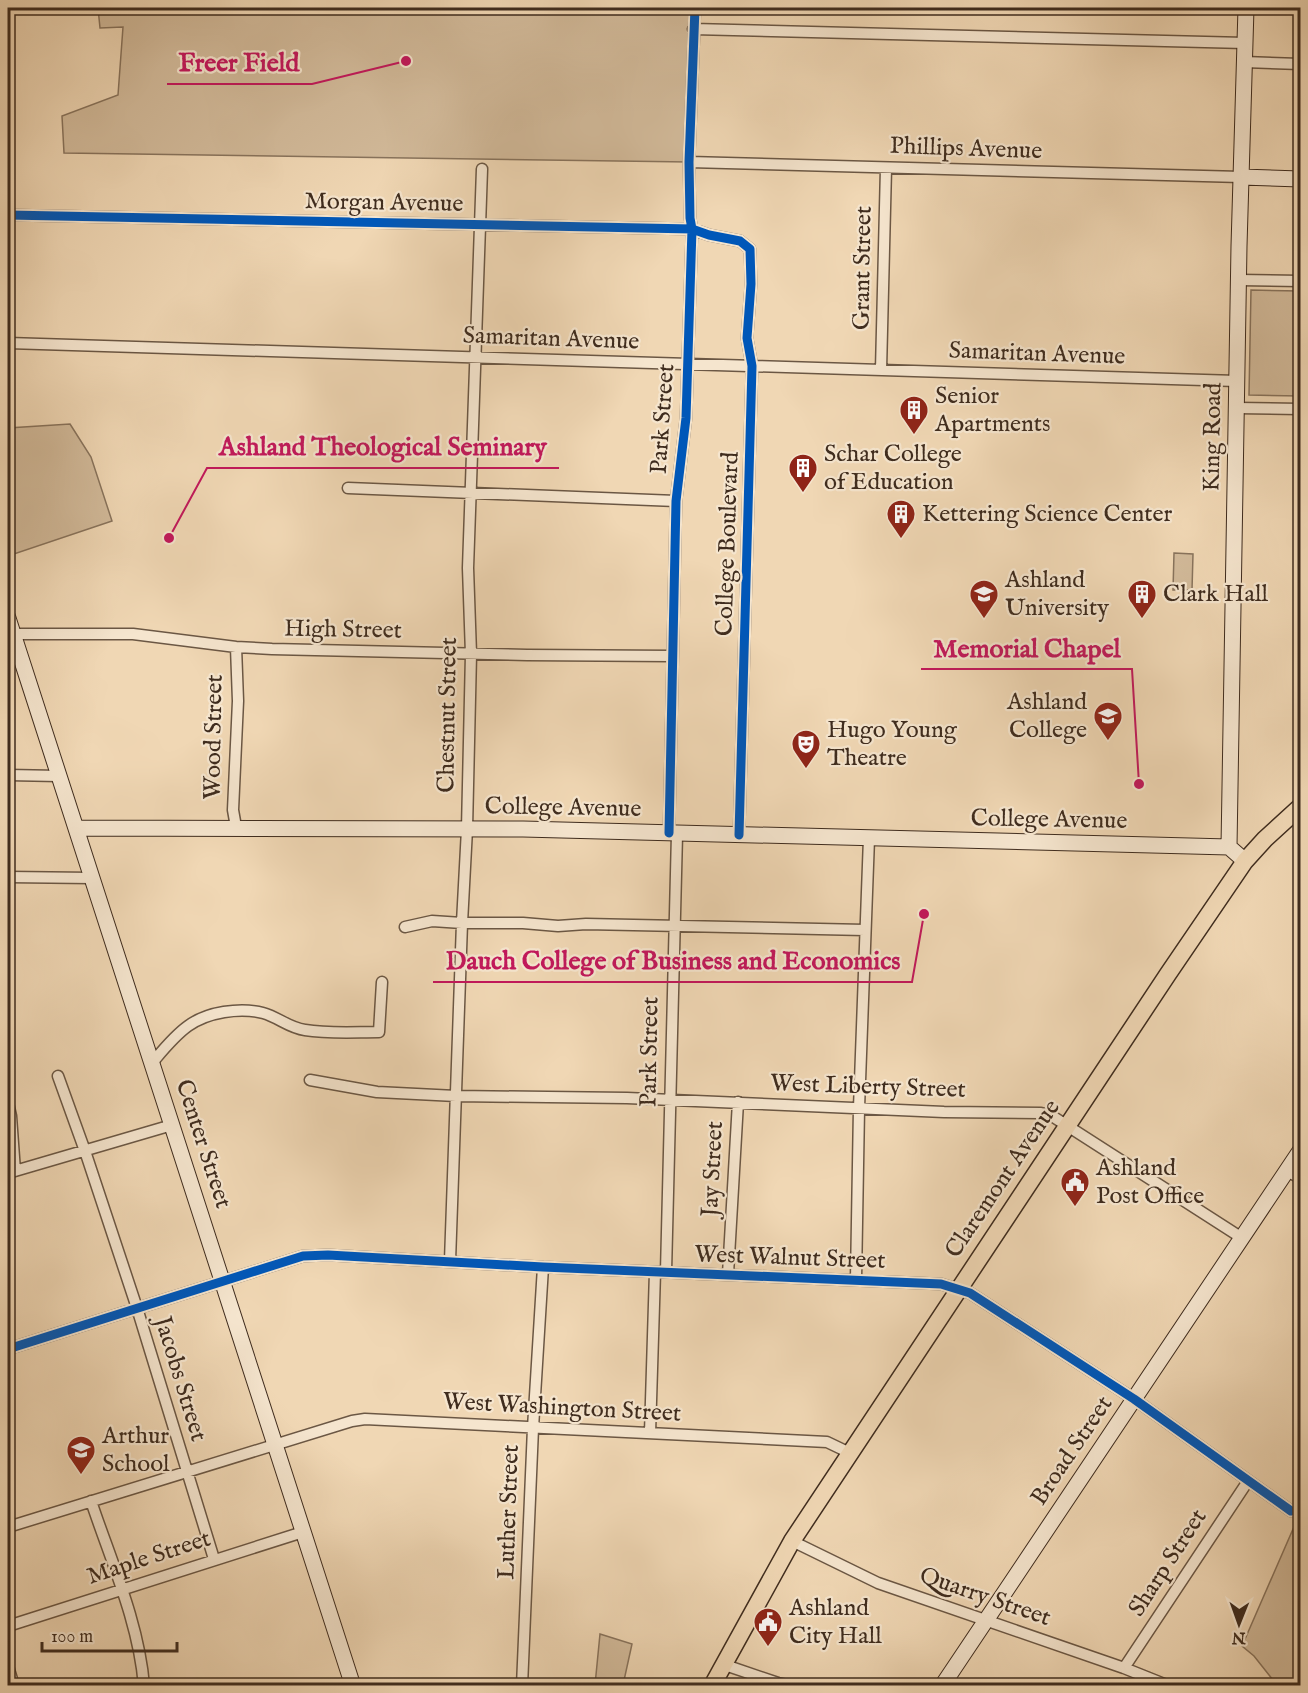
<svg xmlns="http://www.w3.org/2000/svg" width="1308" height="1693" font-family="'IM FELL English',serif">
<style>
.green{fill:#d2ba9a;stroke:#88735c;stroke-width:1.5}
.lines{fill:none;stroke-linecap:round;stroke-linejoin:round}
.street-casing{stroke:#6b5744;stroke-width:13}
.secondary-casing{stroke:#3f2c1e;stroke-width:17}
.primary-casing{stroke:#3f2c1e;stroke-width:19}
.street{stroke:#f5e5ce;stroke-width:10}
.secondary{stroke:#f5e5ce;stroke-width:15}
.primary{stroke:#f0d7b4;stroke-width:16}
.cycleway-casing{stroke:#f5e5ce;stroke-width:13}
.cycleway{stroke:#0057b8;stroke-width:9}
.labels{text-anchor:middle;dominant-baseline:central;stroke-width:4.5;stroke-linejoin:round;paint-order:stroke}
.street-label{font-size:24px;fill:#3f2c1e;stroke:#f5e5ce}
.poi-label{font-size:24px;fill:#3f2c1e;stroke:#f5e5ce;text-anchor:start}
.leader{fill:none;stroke:#c2185b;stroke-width:2}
.callout-dot{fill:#c2185b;stroke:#f5e5ce;stroke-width:2}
.callout-label{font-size:26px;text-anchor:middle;font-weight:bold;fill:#c2185b;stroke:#f5e5ce;stroke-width:4.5;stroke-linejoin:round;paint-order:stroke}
</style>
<rect width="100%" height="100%" fill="#f0d7b4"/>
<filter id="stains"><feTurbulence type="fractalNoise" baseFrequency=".00333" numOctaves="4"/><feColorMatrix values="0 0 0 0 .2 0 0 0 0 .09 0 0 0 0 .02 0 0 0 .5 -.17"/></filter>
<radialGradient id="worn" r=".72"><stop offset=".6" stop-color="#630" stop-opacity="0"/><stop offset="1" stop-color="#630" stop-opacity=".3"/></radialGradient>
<path class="green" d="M98,8h595l-4,154 -625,-9 -2,-37 56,-21 5,-68 -23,1z
M1251,290l49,1v105l-51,-1z
M70,424l21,33 21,64 -104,35v-128z
M1174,553l19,1 -1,36h-19z
M1300,1513v172h-23l-23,-29 -12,-10z
M600,1634l32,10 -9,41h-28z"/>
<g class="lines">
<g class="street-casing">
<path id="street" d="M693,29l552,14
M1244,62l56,2
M689,162l552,15
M8,215l684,14 17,6 31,6 10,8 1,35 -4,54 5,28 -13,469
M1239,280l61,1
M8,343l1229,38
M881,370l5,-202
M1237,408l63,1
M348,488l328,13
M14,634h119l103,13 36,2 255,6 145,1
M236,647l2,54 -5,109 3,17
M8,775l51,1
M669,833l7,-332 10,-83 6,-189 -2,-11 -1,-56 6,-154
M8,877l84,1
M405,927l27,-6 30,2h61l35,3 28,-2 279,6
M152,1063c11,-13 22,-27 36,-37 19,-14 52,-19 75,-13 15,4 26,15 42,17 24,4 50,2 74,2l3,-50
M58,1076l27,75 52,157 77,251
M310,1080l67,12 79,4 171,2 317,14 97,1 11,3 190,122
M8,1103l3,13 4,55
M1287,1171l13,7
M8,1173l164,-48
M450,1261l12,-338 5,-94 4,-175 -3,-86 14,-399
M666,1272l11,-438
M728,1274l10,-172
M856,1279l3,-171 10,-270
M8,1349l295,-93 25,-1 215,12 398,17 29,9 164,106 157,112
M650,1433l5,-161
M91,1501c20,60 48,122 53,185
M8,1527l344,-106 13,-2 462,23 23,11
M792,1541l86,42 246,85 45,18
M8,1626l295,-94
M722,1664l56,19 15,3
M8,1666l6,20
M1124,1668l124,-187
M522,1686l11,-258 10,-161"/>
</g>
<g class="secondary-casing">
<path id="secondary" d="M1241,177l59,2
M8,618l345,1068
M77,828l446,1 706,18
M1245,861l-16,-14 10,-601 7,-238
M942,1686l358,-535"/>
</g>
<g class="primary-casing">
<path id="primary" d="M712,1686l80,-145 376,-567 77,-113 20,-22 35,-32"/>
</g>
<use href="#street" class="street"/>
<use href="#secondary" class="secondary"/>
<use href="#primary" class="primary"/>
<g class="cycleway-casing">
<path id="cycleway" d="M8,215l684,14 17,6 31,6 10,8 1,35 -4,54 5,28 -13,469
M669,833l7,-332 10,-83 6,-189 -2,-11 -1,-56 6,-154
M8,1349l295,-93 25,-1 215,12 398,17 29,9 164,106 157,112"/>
</g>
<use href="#cycleway" class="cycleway"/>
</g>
<defs>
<g id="building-pin" transform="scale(1.5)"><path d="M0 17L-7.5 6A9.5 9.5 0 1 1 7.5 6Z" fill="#8f2418" stroke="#f5e5ce"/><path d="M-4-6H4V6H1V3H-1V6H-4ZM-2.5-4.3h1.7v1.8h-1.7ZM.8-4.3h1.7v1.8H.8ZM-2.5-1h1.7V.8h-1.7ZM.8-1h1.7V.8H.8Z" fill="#fff"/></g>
<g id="university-pin" transform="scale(1.5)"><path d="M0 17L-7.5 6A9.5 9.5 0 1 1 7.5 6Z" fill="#8f2418" stroke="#f5e5ce"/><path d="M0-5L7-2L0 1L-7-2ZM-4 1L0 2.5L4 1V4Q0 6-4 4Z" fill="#fff"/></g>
<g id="school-pin" transform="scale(1.5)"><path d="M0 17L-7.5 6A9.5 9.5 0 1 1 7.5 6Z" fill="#8f2418" stroke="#f5e5ce"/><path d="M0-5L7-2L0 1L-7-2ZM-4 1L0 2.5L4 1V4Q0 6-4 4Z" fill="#fff"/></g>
<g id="theatre-pin" transform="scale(1.5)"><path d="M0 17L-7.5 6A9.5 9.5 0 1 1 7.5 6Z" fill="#8f2418" stroke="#f5e5ce"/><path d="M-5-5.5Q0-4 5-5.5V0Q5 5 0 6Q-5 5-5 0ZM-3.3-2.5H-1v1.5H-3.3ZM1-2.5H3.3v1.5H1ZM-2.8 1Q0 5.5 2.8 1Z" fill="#fff"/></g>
<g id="civic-pin" transform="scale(1.5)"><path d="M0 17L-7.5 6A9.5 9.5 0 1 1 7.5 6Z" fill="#8f2418" stroke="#f5e5ce"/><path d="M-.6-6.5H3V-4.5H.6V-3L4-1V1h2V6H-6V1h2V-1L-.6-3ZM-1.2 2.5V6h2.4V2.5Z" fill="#fff"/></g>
</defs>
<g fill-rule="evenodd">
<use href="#building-pin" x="914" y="410"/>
<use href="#building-pin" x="803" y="468"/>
<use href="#building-pin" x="901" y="514"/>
<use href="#university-pin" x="984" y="594"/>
<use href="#building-pin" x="1142" y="594"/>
<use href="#school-pin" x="1108" y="716"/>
<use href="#theatre-pin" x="806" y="744"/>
<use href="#civic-pin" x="1075" y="1182"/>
<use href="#school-pin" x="81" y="1450"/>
<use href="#civic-pin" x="768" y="1622"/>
</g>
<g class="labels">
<g class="street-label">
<text transform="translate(966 149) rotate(2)">Phillips Avenue</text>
<text transform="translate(384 203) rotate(1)">Morgan Avenue</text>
<text transform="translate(863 268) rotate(-89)">Grant Street</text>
<text transform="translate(551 339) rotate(2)">Samaritan Avenue</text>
<text transform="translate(1037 354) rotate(2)">Samaritan Avenue</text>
<text transform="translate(663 419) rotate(-86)">Park Street</text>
<text transform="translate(1213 437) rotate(-89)">King Road</text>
<text transform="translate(728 544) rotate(-88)">College Boulevard</text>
<text transform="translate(343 630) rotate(1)">High Street</text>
<text transform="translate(448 715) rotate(-89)">Chestnut Street</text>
<text transform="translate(214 737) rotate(-89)">Wood Street</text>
<text transform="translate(563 808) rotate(1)">College Avenue</text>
<text transform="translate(1049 820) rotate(1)">College Avenue</text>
<text transform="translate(650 1052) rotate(-89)">Park Street</text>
<text transform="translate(868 1087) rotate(2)">West Liberty Street</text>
<text transform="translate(203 1144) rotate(72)">Center Street</text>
<text transform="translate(713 1169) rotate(-87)">Jay Street</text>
<text transform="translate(1003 1179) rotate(-56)">Claremont Avenue</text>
<text transform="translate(790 1258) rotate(2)">West Walnut Street</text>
<text transform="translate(180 1379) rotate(73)">Jacobs Street</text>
<text transform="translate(562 1408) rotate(3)">West Washington Street</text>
<text transform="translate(1072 1451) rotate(-56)">Broad Street</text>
<text transform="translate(509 1512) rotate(-88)">Luther Street</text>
<text transform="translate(149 1558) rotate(-18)">Maple Street</text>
<text transform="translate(1168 1563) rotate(-57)">Sharp Street</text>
<text transform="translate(985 1597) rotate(19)">Quarry Street</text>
</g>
<g class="poi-label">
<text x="935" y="396">Senior<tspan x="935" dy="28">Apartments</tspan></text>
<text x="824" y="454">Schar College<tspan x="824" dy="28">of Education</tspan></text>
<text x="922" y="514">Kettering Science Center</text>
<text x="1005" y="580">Ashland<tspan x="1005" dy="28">University</tspan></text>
<text x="1163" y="594">Clark Hall</text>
<text x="1087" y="702" text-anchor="end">Ashland<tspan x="1087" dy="28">College</tspan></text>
<text x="827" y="730">Hugo Young<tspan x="827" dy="28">Theatre</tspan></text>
<text x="1096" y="1168">Ashland<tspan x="1096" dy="28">Post Office</tspan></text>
<text x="102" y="1436">Arthur<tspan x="102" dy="28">School</tspan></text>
<text x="789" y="1608">Ashland<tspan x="789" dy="28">City Hall</tspan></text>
</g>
</g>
<path class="leader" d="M406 61L312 84H167M169 538L207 468H559M1139 784L1132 669H921M924 914L912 982H433"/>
<g class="callout-dot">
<circle cx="406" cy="61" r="6"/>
<circle cx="169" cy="538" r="6"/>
<circle cx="1139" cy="784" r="6"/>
<circle cx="924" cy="914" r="6"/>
</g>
<g class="callout-label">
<text x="239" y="71">Freer Field</text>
<text x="383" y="455">Ashland Theological Seminary</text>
<text x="1027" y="657">Memorial Chapel</text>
<text x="673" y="969">Dauch College of Business and Economics</text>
</g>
<rect width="1308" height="1693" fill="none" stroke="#f0d7b4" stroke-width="30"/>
<rect x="9" y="9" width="1290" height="1675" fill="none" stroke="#3f2c1e" stroke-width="3"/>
<rect x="15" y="15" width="1278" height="1663" fill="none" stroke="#3f2c1e" stroke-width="1.5"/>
<g transform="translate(1239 1624) rotate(181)" stroke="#f5e5ce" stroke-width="4.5" paint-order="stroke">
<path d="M0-4.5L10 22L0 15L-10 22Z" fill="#3f2c1e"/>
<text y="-9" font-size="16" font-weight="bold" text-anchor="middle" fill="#3f2c1e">N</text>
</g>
<path d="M42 1642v9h135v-9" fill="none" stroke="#3f2c1e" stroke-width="3"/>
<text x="51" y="1642" font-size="18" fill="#3f2c1e" stroke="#f5e5ce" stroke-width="4.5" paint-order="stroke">100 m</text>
<rect width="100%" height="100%" filter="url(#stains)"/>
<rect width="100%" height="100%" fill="url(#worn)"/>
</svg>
